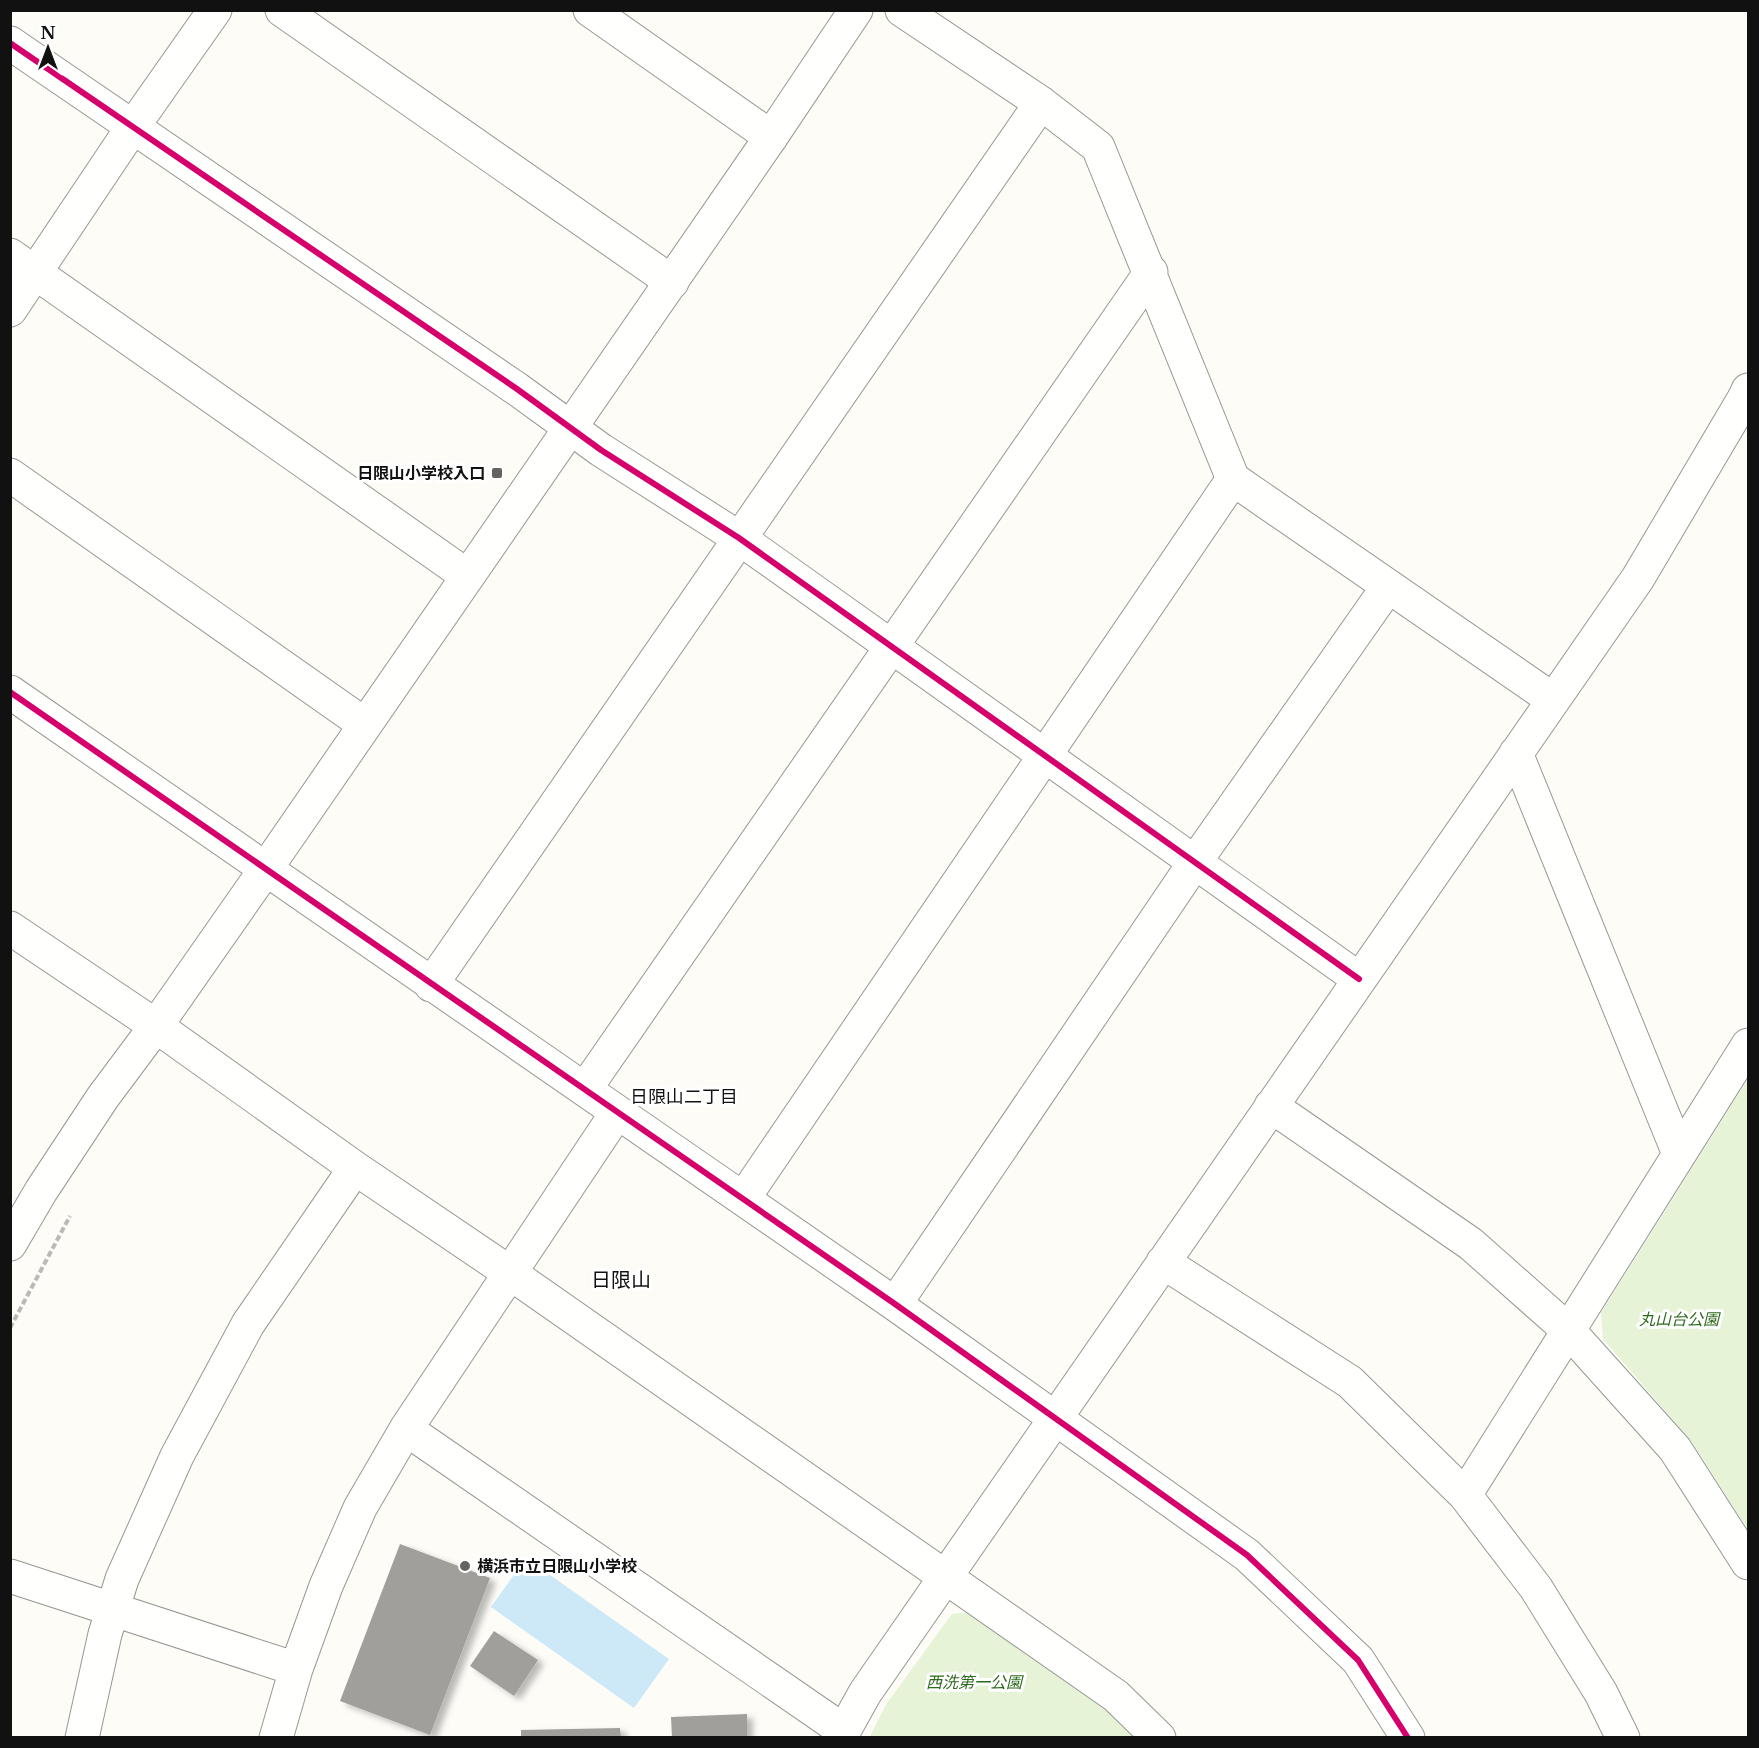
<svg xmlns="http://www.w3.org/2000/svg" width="1759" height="1748" font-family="'Libre Baskerville','Noto Sans JP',serif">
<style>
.green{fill:#e7f3d7}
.water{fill:#cde8f7}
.building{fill:#a19f9c;filter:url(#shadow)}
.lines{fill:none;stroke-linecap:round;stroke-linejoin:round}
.minor-casing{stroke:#979795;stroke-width:35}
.tertiary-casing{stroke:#979795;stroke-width:35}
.path{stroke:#b9b9b8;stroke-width:4;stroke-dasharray:6 3;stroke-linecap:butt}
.minor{stroke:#fffffe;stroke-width:33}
.tertiary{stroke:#fffffe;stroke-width:33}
.cycleway-casing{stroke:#fff;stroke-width:10}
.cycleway{stroke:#d6006c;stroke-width:6}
.poi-dot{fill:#646362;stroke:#fff;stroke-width:2}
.labels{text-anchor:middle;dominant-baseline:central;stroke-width:6;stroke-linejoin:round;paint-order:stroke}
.poi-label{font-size:16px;font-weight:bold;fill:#111;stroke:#fff;text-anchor:end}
.park-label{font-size:16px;font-style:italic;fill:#2f6b1f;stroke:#fff}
.neighbourhood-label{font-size:18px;fill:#111;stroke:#fff}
.quarter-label{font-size:20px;fill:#111;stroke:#fff}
</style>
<defs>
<filter id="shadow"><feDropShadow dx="6" dy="4" stdDeviation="3" flood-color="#0004"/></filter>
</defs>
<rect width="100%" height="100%" fill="#fdfcf7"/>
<path class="green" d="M1748,1079v451l-56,-88 -89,-103 -2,-26z
M971,1612l136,96 29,30h-267l18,-35 65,-89z"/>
<path class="water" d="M526,1558l143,101 -35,49 -143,-101z"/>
<path class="building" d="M400,1544l90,34 -60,157 -90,-34z
M494,1631l44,29 -24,36 -44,-30z
M747,1714v24h-75l-1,-21z
M620,1728l1,10h-100v-8z"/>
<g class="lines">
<g class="minor-casing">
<path id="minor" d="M282,10l390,272
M590,10l181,127
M902,10l139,93 57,44 135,332 319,220
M10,43l507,346 84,61 138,88 620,441
M10,255l456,320
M10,310l122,-182 83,-118
M10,475l354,249
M10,692l885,612 352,251 111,105 50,78
M1516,753l163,401
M10,928l146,98 199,142 155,105 606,423 43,42
M431,985l610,-882
M585,1089l566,-817
M1271,1106l200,138 97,86 107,119 73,114
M743,1199l490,-720
M1163,1262l187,120 115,113 71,93 65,105 22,45
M895,1304l300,-442 192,-274
M406,1429l438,302
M1465,1495l283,-450
M10,1576l286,93
M82,1738l23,-104 17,-55 55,-123 71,-132 107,-156
M276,1738l20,-69 30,-83 34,-78 46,-79 210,-315
M840,1738l25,-45 773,-1115 107,-181"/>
</g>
<g class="tertiary-casing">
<path id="tertiary" d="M1745,397l3,-7
M10,1244l31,-53 62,-94 53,-71 109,-156 506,-733 85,-127"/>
</g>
<path class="path" d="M10,1328l60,-112"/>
<use href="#minor" class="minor"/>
<use href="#tertiary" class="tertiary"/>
<g class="cycleway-casing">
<path id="cycleway" d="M10,43l507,346 84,61 138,88 620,441
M10,692l885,612 352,251 111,105 50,78"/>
</g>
<use href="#cycleway" class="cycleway"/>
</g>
<g class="poi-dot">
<rect x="491" y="467" width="12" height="12" rx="3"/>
<circle cx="465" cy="1566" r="6"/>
</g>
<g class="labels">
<g class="poi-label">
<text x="485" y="473">日限山小学校入口</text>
<text x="477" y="1566" text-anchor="start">横浜市立日限山小学校</text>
</g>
<g class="park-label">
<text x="1679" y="1319">丸山台公園</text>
<text x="974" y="1682">西洗第一公園</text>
</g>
<g class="neighbourhood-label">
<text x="684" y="1097">日限山二丁目</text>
</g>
<g class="quarter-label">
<text x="621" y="1280">日限山</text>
</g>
</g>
<rect width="1759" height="1748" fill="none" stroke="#111111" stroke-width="24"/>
<g transform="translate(48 48)" stroke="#ffffff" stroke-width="4.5" paint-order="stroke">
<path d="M0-4.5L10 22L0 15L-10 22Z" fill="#111111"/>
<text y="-9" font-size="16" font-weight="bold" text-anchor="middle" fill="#111111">N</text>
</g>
</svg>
